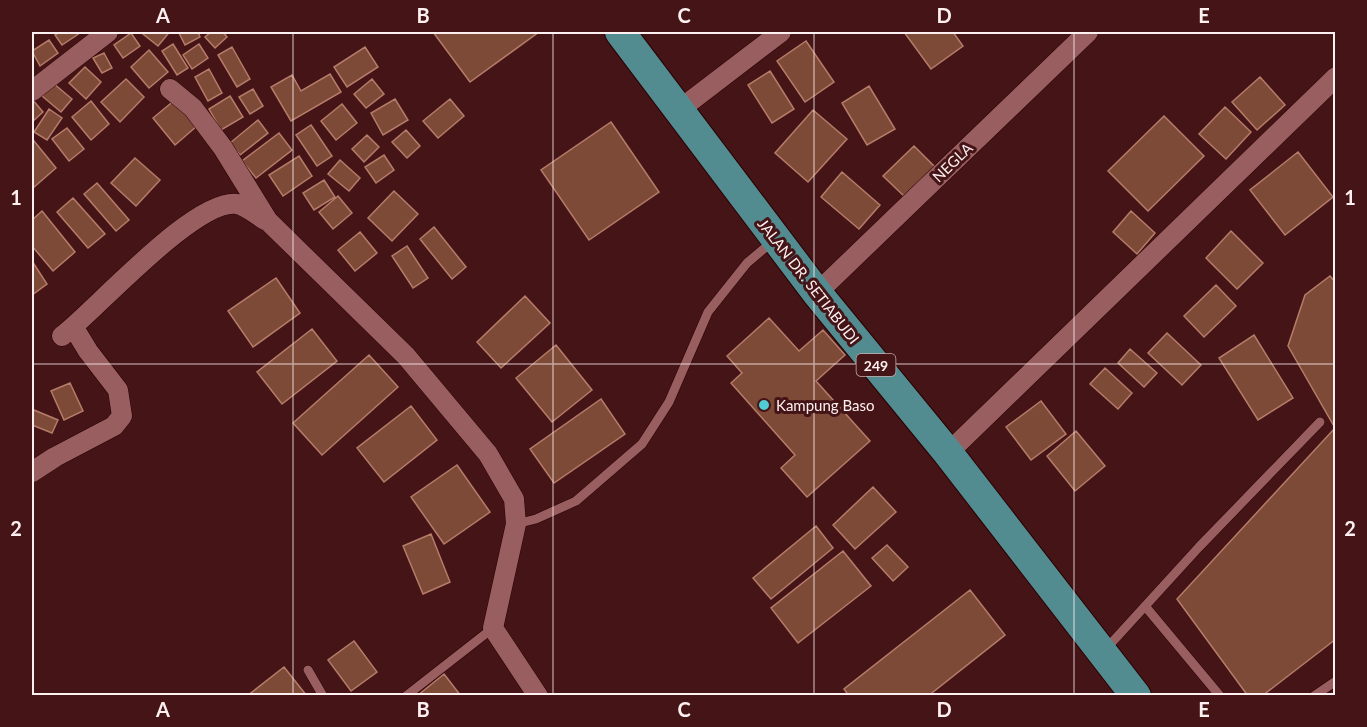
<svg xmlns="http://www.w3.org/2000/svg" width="1367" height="727" font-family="Lato,sans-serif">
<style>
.building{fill:#7e4a38;stroke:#b57c69;stroke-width:1.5}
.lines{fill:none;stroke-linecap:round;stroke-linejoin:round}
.service-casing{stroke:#290003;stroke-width:10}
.minor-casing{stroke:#290003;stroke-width:21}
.primary-casing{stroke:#290003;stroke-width:32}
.service{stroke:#995e5f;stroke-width:9}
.minor{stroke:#995e5f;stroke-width:20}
.primary{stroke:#538c90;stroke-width:30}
.grid{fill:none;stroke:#fef0f0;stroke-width:1.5;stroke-opacity:0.55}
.poi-dot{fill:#51ccd2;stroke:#451417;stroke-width:2}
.labels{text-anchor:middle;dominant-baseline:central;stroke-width:6;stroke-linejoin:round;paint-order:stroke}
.shield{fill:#451417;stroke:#c6aeaf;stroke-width:1.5}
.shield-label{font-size:14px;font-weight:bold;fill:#fef0f0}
.street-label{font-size:15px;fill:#fef0f0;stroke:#451417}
.poi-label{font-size:15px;fill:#fef0f0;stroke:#451417;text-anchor:start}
.neatline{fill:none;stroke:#fef0f0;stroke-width:2}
.grid-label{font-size:20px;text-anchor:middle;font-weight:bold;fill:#fef0f0}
</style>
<rect width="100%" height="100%" fill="#451417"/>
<path class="building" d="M60,32h19l1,1 -18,12 -7,-10z
M146,32h19l3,2 -10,12 -15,-12z
M182,32h16l2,5 -15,8 -6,-12z
M211,32h12l4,5 -12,11 -10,-11z
M433,32h106l-69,50z
M904,32h49l10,14 -32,23z
M131,33l9,13 -17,12 -9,-13z
M49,40l9,13 -18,13 -8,-15z
M806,41l28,41 -29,20 -28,-41z
M173,44l15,24 -11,7 -15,-24z
M199,44l9,14 -16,11 -9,-14z
M232,47l18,32 -13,8 -19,-32z
M365,47l13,20 -31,20 -13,-20z
M149,50l19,22 -19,16 -18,-21z
M104,53l8,15 -10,5 -9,-15z
M85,67l16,15 -15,17 -17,-16z
M209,69l13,24 -14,8 -13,-24z
M770,71l24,38 -22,14 -24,-38z
M330,74l11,18 -50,29 -20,-34 21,-12 9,16z
M1260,77l25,28 -28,25 -25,-28z
M126,79l18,18 -24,25 -19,-20z
M372,79l12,15 -18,14 -12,-14z
M53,83l19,16 -11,13 -19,-16z
M869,86l26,43 -28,16 -25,-42z
M253,89l10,17 -13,8 -11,-17z
M230,96l13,21 -22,13 -12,-21z
M32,99l11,13 -11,10z
M176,99l21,27 -22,19 -22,-27z
M395,99l13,21 -25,15 -12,-22z
M450,99l14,17 -26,22 -15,-17z
M91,101l18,23 -18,16 -19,-23z
M342,104l15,19 -21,17 -15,-19z
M1225,107l26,25 -25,27 -27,-25z
M49,109l13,9 -15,22 -13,-8z
M813,110l34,29 -39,43 -33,-29z
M1164,116l40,40 -56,55 -40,-40z
M258,120l10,13 -28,22 -10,-12z
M611,122l48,70 -70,48 -48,-70z
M311,125l21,31 -15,10 -21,-31z
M67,128l17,21 -15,12 -17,-22z
M406,130l14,16 -13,12 -15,-16z
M279,133l13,17 -36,28 -14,-17z
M367,135l12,12 -15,15 -12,-13z
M34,141l22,27 -23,20 -1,-3v-42z
M914,146l21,21 -30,30 -22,-21z
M1298,152l35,45 -48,38 -35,-45z
M384,155l10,15 -18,13 -11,-16z
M299,156l13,20 -29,20 -14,-21z
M135,158l25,22 -24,26 -25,-23z
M340,160l20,18 -11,13 -21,-17z
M842,172l38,33 -21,24 -38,-32z
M324,180l11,17 -21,13 -11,-17z
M97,183l32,37 -13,11 -32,-37z
M394,191l24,23 -26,27 -24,-23z
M338,196l14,17 -19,16 -14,-17z
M73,198l32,36 -17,14 -31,-36z
M42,211l33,41 -22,19 -21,-25v-26z
M1131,211l24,22 -18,21 -24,-22z
M434,227l32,40 -14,12 -32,-40z
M1231,231l32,32 -26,26 -31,-31z
M360,232l17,21 -22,18 -17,-21z
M407,246l21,32 -15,10 -21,-32z
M32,261l15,23 -15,11z
M1330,276l6,7v356l-74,57h-14l-71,-97 158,-171 -47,-82 17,-51z
M276,278l24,35 -47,34 -25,-36z
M1216,285l20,21 -32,31 -20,-21z
M525,296l25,27 -49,45 -24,-26z
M769,318l30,33 24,-21 22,25 -29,26 54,60 -63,56 -26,-29 14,-13 -64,-72 11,-10 -15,-17z
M312,329l25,32 -55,43 -25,-32z
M1167,333l34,32 -19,20 -34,-32z
M1254,335l39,63 -35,22 -39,-62z
M556,345l36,45 -40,32 -36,-44z
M1130,349l27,24 -13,14 -26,-24z
M369,355l29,32 -76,68 -29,-32z
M1105,368l27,25 -14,16 -28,-25z
M70,383l13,28 -19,9 -13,-29z
M601,399l24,35 -71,49 -24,-34z
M1041,401l25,33 -35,26 -25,-33z
M411,406l26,34 -53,42 -27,-34z
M34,410l24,10 -6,13 -20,-8v-8z
M1076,431l29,35 -30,25 -28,-35z
M457,465l33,47 -46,32 -33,-47z
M873,487l23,25 -41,37 -22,-24z
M816,526l17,22 -62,51 -18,-21z
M431,534l19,48 -27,12 -20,-48z
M887,545l21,22 -15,14 -21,-23z
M843,551l28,35 -73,57 -27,-35z
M970,590l35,45 -77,61h-79l-5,-7z
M354,641l23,31 -26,19 -23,-31z
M284,667l23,29h-60z
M444,674l17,22h-44z"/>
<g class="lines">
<g class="service-casing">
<path id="service" d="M516,524l20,-5 40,-18 66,-57 27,-42 39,-90 39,-49 26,-22
M1145,606l75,90
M1105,650l94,-103 121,-125
M308,670l15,26
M406,696l87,-68
M1314,696l22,-15"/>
</g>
<g class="minor-casing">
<path id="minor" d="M170,89l23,19 30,40 45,73 138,135 82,98 26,45 2,25 -23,104 45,68
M32,91l76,-59
M679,110l102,-78
M817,293l271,-261
M62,336c34,-26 133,-138 175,-132 9,2 20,11 28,16
M948,453l388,-376
M32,472l23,-15 59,-31 8,-10 -4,-26 -30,-39 -14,-23"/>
</g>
<g class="primary-casing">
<path id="primary" d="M620,32l197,261 131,160 188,243"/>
</g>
<use href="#service" class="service"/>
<use href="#minor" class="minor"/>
<use href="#primary" class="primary"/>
</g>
<path class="grid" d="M293,32v664M553,32v664M814,32v664M1074,32v664M32,364h1304"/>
<circle class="poi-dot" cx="764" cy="405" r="6"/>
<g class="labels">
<rect class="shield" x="856.5" y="354" width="39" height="22" rx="4.5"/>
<g class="shield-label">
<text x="876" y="365">249</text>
</g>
<g class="street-label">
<text transform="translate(952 162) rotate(-44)">NEGLA</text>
<text transform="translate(809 281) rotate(52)">JALAN DR. SETIABUDI</text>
</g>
<g class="poi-label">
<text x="776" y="405">Kampung Baso</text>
</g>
</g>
<rect width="1367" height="727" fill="none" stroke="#451417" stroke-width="66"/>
<rect x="33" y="33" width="1301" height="661" class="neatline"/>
<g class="grid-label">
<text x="163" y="23">A</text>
<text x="423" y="23">B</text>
<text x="684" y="23">C</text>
<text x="944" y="23">D</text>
<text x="1204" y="23">E</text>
<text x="16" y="205">1</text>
<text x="1350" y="205">1</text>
<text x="16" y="536">2</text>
<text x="1350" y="536">2</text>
<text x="163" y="717">A</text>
<text x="423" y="717">B</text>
<text x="684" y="717">C</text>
<text x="944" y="717">D</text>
<text x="1204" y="717">E</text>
</g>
</svg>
